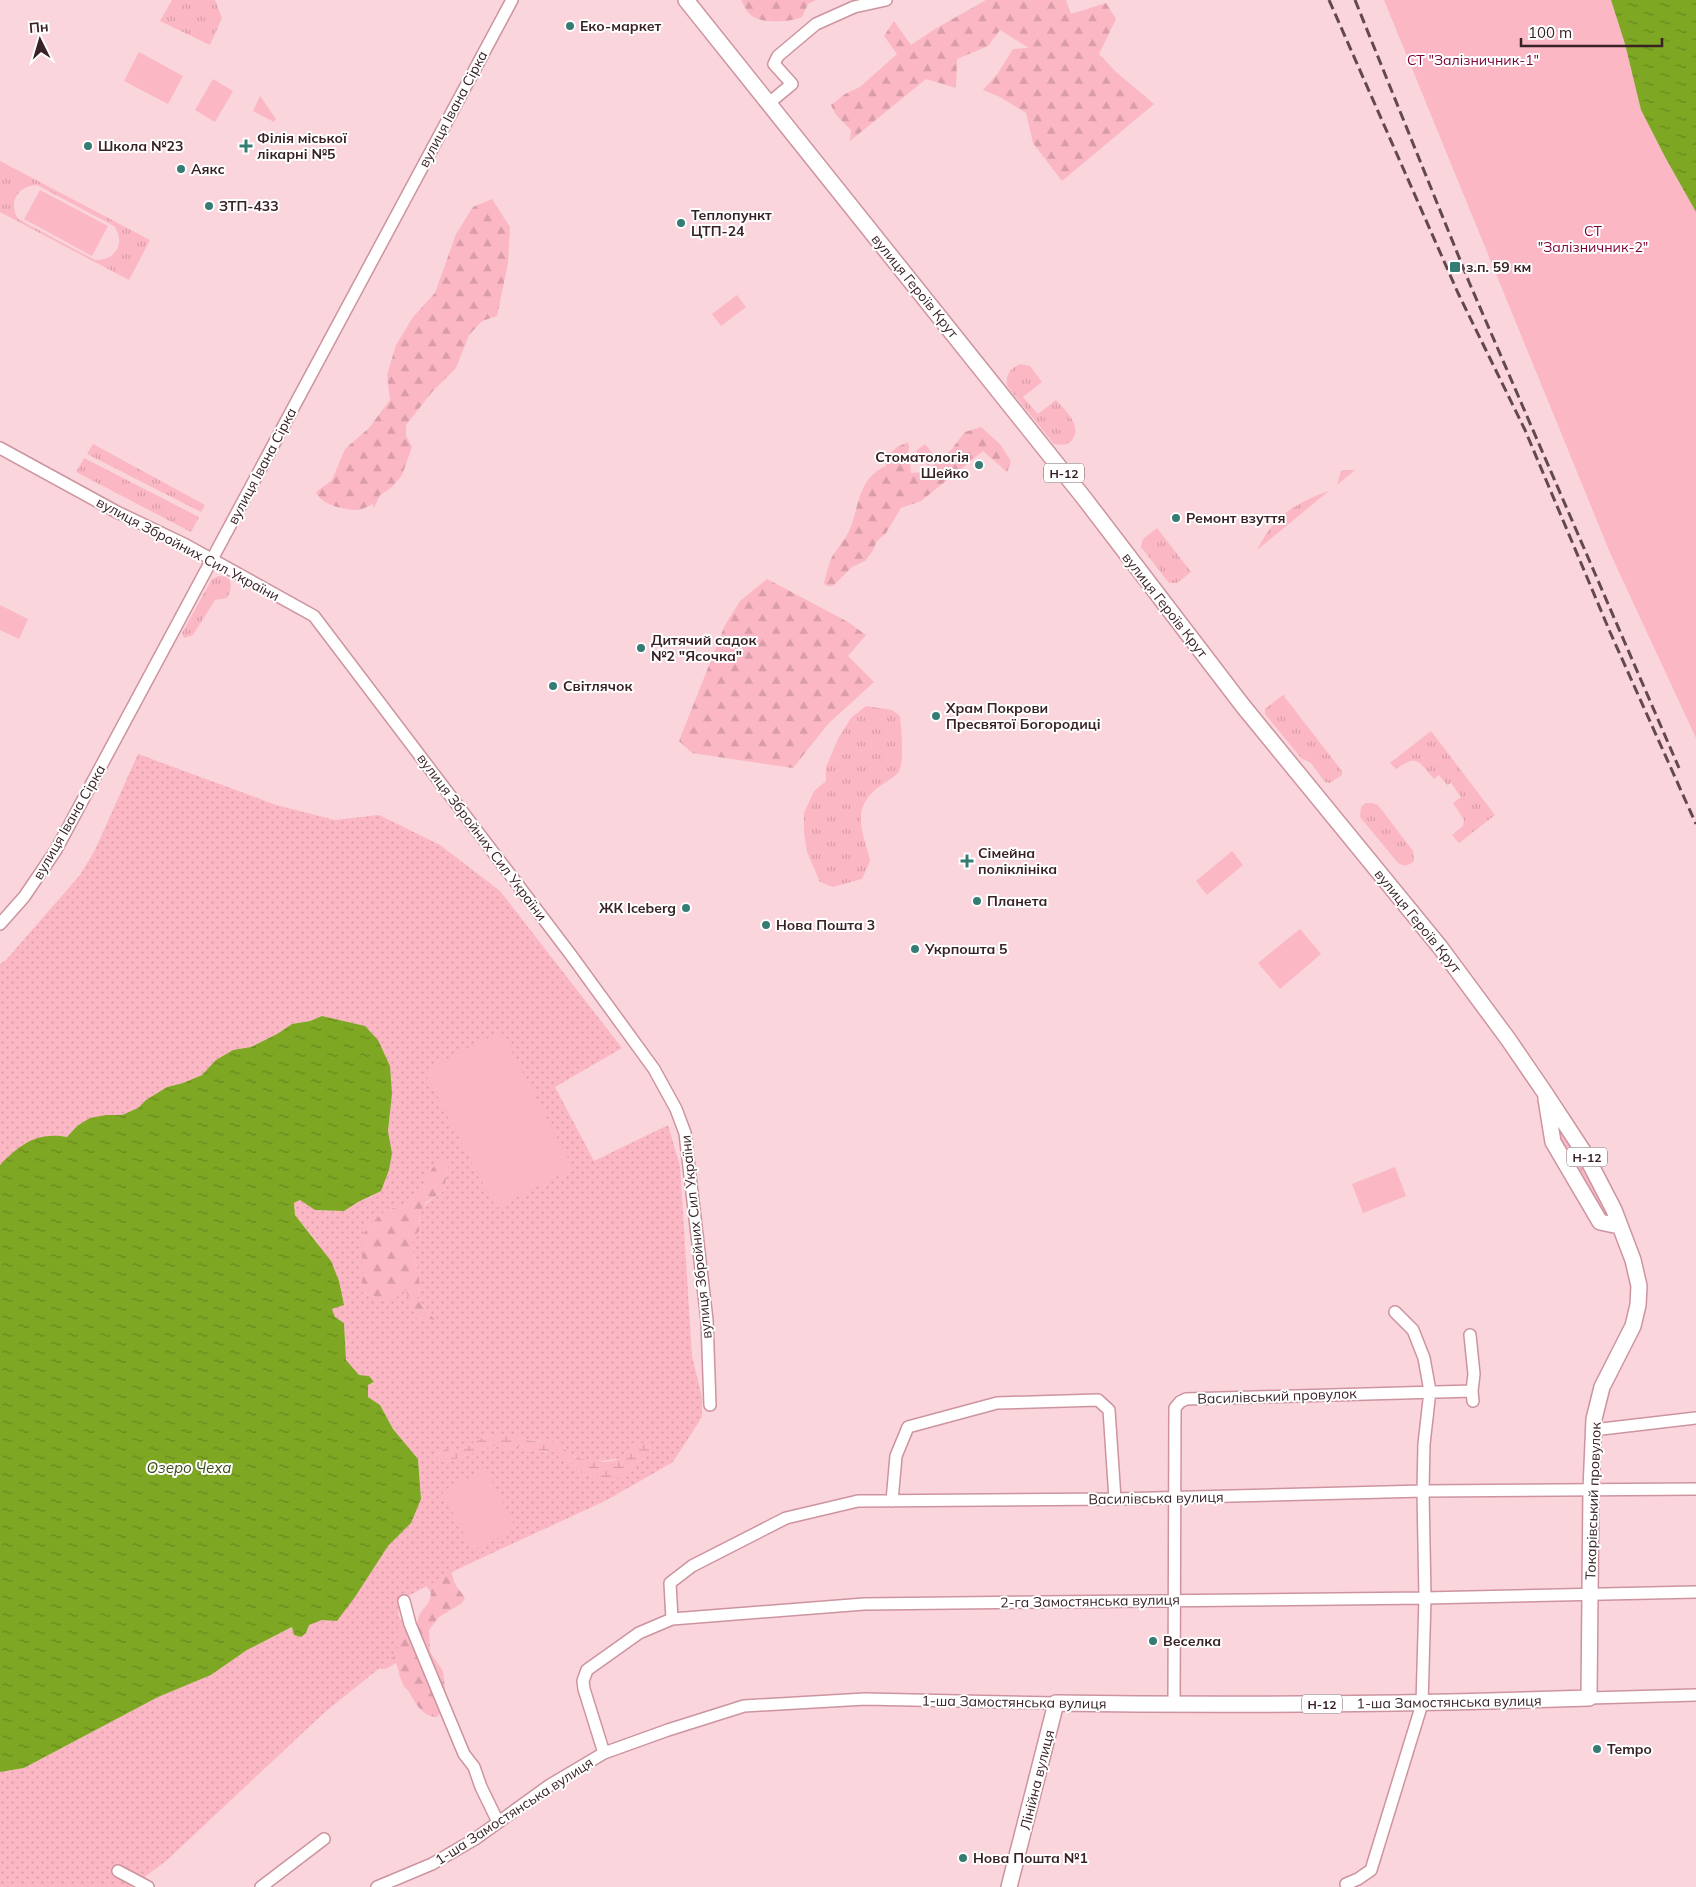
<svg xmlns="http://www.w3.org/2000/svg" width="1696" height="1887" font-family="Mulish,sans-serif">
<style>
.grass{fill:url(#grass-tufts);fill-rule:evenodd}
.forest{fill:url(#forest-firs)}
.wetland{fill:url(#wetland-marsh)}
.park{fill:url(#park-dots);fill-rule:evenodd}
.garden{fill:#fbb7c4}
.water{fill:url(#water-ripples)}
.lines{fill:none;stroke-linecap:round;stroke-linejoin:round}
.minor-casing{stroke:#cd949f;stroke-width:14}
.major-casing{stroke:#cd949f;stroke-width:18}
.minor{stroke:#fff;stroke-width:11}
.major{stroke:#fff;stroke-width:15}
.rail{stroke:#62494d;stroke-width:3;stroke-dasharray:10 5;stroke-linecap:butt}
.poi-dot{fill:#357c75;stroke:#fff;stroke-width:2}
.labels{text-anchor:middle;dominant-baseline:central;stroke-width:4;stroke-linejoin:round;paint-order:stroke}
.shield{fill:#fff;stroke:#746467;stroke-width:1}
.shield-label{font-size:12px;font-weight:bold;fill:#382226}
.poi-label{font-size:14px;font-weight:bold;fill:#382226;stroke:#fff;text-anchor:start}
.park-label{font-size:14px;fill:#7c0034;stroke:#fff}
.street-label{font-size:14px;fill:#382226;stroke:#fff}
.water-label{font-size:15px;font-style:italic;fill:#3b4c1c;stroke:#fff}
</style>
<defs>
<pattern id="grass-tufts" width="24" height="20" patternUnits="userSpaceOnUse" patternTransform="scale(1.25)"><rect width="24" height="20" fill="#fbb7c4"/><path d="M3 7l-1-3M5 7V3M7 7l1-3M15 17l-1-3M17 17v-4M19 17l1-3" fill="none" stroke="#d89da8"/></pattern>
<pattern id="forest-firs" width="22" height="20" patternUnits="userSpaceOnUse" patternTransform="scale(1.25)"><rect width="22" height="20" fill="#fbb7c4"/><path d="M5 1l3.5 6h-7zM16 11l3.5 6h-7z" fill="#d89da8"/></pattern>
<pattern id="wetland-marsh" width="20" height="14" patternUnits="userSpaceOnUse" patternTransform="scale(1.25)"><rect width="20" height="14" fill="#fbb7c4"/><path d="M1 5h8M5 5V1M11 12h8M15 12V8" fill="none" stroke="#d89da8"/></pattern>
<pattern id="park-dots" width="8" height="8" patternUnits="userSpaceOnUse" patternTransform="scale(1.25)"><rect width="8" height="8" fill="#fbb7c4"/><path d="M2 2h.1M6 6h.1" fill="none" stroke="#d89da8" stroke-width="1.8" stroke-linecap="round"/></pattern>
<pattern id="water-ripples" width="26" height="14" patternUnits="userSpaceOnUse" patternTransform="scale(1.25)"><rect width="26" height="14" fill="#7ea723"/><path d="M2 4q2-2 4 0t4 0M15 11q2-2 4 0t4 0" fill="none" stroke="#68881e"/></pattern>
</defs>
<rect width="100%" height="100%" fill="#fad5dc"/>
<path class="grass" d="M172,0h43l7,18 -12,27 -50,-24z
M0,161l150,79 -21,40 -129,-68zM37,185l77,41c12,16 2,35 -19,34l-77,-41c-10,-16 -1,-33 19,-34z
M1020,364l10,2 12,16 -19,15 15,17 18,-14c9,10 27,26 16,40 -5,6 -11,5 -18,4l-47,-58c-1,-12 2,-16 13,-22z
M93,444l112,61 -4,7 -114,-58z
M84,458l115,59 -8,15 -115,-60z
M1346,470h9l-18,15 4,-14z
M1330,490l-73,60c17,-35 38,-46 73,-60z
M1157,528l34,44 -14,11h-8l-28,-36 2,-8z
M219,576c14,0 14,11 8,22l-12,2 -22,35 -9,3 -2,-5 30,-54z
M1283,695l59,76v4l-12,8 -5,-1 -14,-19 -10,-5 -36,-44v-5z
M866,706l26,4 8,6c1,11 5,49 -2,57 -6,6 -16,11 -22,16 -26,22 -12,45 -6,72l-8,18 -29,8 -13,-5 -13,-30 -3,-20v-19l10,-22 12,-10v-14l13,-30 12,-19z
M1431,731l64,84 -36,28 -7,-8 11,-9 1,-6 -11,-17 8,-6 -10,-14 -4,2 -8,-10 -5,4c-16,-18 -16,-25 -38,-10l-6,-6z
M1366,803h6l6,2 35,46 1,10c-6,5 -9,6 -16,2l-38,-46 1,-10z
M1561,1132l49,85 -6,-2 -46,-81z"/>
<path class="forest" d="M741,0h75l-8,4 -6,13c-12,5 -38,7 -50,-1 -5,-3 -8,-11 -11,-16z
M986,0h80l5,14 35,-11 10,16 -17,35 17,18 38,32 -92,77 -29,-38 -7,-30 -26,-16 -17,-7 15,-17 15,-24 16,-1 -29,-18 -12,16 -31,13 -1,29 -30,-9 -76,62 1,-11 -15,-15 -5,-10 14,-11 15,-7 37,-33 -13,-18 10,-15 17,24 24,-16z
M492,199l18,28 -2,36 -11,53 -15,5 -13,14 -13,33 -24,24 -26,33v11l6,11 -10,28 -10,12 -12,8 -6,13 -1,-4c-5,2 -10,5 -15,6 -13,0 -37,-5 -42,-18l16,-12 13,-31 24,-21 21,-28 -3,-25 9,-30 17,-28 22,-24 21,-59 17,-27z
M981,427l19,17 11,17 -4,11 -24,-21 -62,50 -20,7 -15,25 -9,8 -5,11 -7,9 -13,6 -19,19h-6l-3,-3c2,-8 4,-18 8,-26 5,-9 13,-17 17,-26 11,-25 8,-52 37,-65l-1,-8 12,-11 11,-5 1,5 -2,11 3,4 1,11 13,-1 27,-22 14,-18z
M767,579l81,43 18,13 -18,21 26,26 -46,42 -35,44 -101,-15 -13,-12 46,-116 15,-24z
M439,1157l9,10 -4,24 -18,11 -7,17v12l-6,23 6,18 1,15 -3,12 18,21 -18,-2 -27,-15 -28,-11v-54l5,-11 19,-17 14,-4 27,-31z
M450,1569l5,15 10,14 -3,5 -23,14 -10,13 1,22 13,19 2,18 -5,4v20l-3,4c-16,-1 -21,-14 -28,-25 -3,-4 -6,-6 -7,-10 -3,-6 -3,-12 -6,-19l-10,6h-5l-5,-4 21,-51 10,14 10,-2c1,-4 1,-9 3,-12 5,-9 10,-8 11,-22l-7,-8z"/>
<path class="wetland" d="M488,1434h19l25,7 30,2 3,6 10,8 30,5 11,-2 19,-19 15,5 2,6 -8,7 -9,4 -8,11 -17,7 -26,-6 -14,-14 -24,-10 -9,1 -19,-6 -9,3 -14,-3 -9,2 -39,14 -7,-1 -3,-4c5,-14 20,-5 29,-10 7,-4 15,-9 22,-13z"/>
<path class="park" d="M138,754l138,51 59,15 44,-5 61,30 60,46 122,157 -67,39 39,74 74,-36 12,41 12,190 10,41v20l-29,45 -66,38 -147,68 -61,33 -2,53 -72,58 -159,149 -35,26h-131v-115l24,-4 134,-71 53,-22 36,-25 46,-23 13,6 3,-8 13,-5 33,-23 33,-51 23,-23 10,-25 -3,-39 -25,-30 -13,-24 -12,-8v-12l6,-2 -5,-7 -10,-1 -13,-15 -2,-37 -9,-6 -3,-9 12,-3 -26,-62 -23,-28 -1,-12 7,-3 14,10 29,1 14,-9 14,-6 20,-43 -4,-22 4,-37 -50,-72 -20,-6 -12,5 -18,3 -15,10 -26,13 -18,3 -17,10 -14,15 -19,8 -16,4 -21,13 -8,8 -16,7h-16l-29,11 -10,11c-31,-5 -46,8 -67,28v-201l6,-4 74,-85 15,-25zM439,1158l9,9 -4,24c-19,12 -25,16 -25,40l-6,7v16l6,18 1,15 -3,12 18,21 -18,-2 -12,-29 -15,14 -28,-11v-54l5,-11 19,-17 14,-4 16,-12zM488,1434h19l25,7 30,2c9,22 45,20 64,13l4,-10 5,-5 15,5 2,6 -8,7 -9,4 -8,11 -17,7 -26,-6 -14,-14 -9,-6 -8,-3h-16l-19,-6 -9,3 -14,-3 -9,2 -39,14 -7,-1 -3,-4c4,-14 19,-4 29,-10 7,-4 15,-9 22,-13z"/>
<path class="garden" d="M1384,0h227l14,44 16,66 24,47 31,55v526l-85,-183z
M139,52l44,24 -15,28 -44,-23z
M213,79l20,12 -18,31 -20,-12z
M260,96l16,23 -2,3 -21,-11z
M40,190l68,36 -16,30 -68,-37z
M737,295l9,12 -25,19 -9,-12z
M925,444l12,15 -9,7 -12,-15z
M0,605l28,14 -9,20 -19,-9z
M1232,851l11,14 -36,30 -11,-14z
M1300,929l21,25 -41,35 -22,-26z
M501,1031l72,137 -77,40 -72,-137z
M1395,1167l11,29 -43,17 -11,-29z
M486,1469l30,60 -44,22 -30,-60z"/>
<path class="water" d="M1611,0h85v212l-31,-55 -24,-47 -16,-66z
M322,1016l43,10 13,14 12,26 2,28 -4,37 4,22 -3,17 -8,21 -23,11 -14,9 -29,-1 -15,-10 -6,3 1,12 36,46 8,20 5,24 -12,4 3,8 9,6 2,37 13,15 10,1 5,6 -6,3v12l12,8 13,24 25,30 3,40 -10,24 -23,23 -33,51 -18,24 -15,-1 -13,5 -3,8 -5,4 -7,-2 -2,-8 -45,23 -36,25 -53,22 -134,71 -24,4v-607c21,-21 36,-33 67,-28l10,-11 13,-8 16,-3h16l16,-7 8,-8 21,-13 16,-4 19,-8 14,-15 17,-10 18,-3 26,-13 15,-10 18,-3z"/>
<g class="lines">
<g class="minor-casing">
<path id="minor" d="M769,103l23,-19 -18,-20 4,-8 38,-32 38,-17 32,-7
M0,448l117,64 69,33 128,71 257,339 83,114 22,40 9,24 22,187 3,85
M0,924l24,-27 32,-47 456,-850
M1470,1335l4,39 -2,17 1,10
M1593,1430l103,-12
M892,1501l4,-45 12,-29 89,-24 101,-3 11,10 6,89
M404,1601l6,23 54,130 10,13 7,20 17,35
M672,1619l-2,-36 22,-17 94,-48 72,-17 257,-2 308,-8 273,-2
M1589,1698l107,-3
M1174,1705l1,-297 5,-6 6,-3 286,-8
M604,1753l-20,-64 -1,-8 4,-11 52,-37 33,-14 192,-15 561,-6 271,-6
M118,1871l30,16
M1346,1884l12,-5 13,-9 51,-166 3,-106 -2,-107 1,-47 6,-53 -6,-33 -11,-28 -18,-18
M261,1887l63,-48
M377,1887l55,-23 43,-25 75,-54 54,-32 64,-23 76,-24 121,-7 191,4"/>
</g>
<g class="major-casing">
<path id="major" d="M686,0l398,498 159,208 197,241 68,92 37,54 40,61 29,56 19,50 6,26 -1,19 -5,21 -31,61 -8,32 -3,71 -2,208c-178,6 -355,8 -533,5l-47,184
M1546,1099l7,43 47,80 19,4"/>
</g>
<use href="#minor" class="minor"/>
<use href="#major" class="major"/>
<path class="rail" d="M1329,0l129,293 67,137 85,202 86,192
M1355,0l114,282 210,486"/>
</g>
<g class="poi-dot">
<circle cx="570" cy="26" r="5"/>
<circle cx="88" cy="146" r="5"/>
<path d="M243.5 138.5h5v5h5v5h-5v5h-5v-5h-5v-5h5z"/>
<circle cx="181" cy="169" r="5"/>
<circle cx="209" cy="206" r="5"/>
<circle cx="681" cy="223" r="5"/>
<rect x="1449" y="261" width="12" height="12" rx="2.5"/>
<circle cx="979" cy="465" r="5"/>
<circle cx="1176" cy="518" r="5"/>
<circle cx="641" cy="648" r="5"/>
<circle cx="553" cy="686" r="5"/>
<circle cx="936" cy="716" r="5"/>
<path d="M964.5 853.5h5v5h5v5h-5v5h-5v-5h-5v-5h5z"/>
<circle cx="977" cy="901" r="5"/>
<circle cx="686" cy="908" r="5"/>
<circle cx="766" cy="925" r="5"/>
<circle cx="915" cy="949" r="5"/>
<circle cx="1153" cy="1641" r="5"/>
<circle cx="1597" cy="1749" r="5"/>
<circle cx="963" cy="1858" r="5"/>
</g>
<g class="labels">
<g class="shield">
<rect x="1044" y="463.5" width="40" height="19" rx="4"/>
<rect x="1567" y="1147.5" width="40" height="19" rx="4"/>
<rect x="1302" y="1694.5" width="40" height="19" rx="4"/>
</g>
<g class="shield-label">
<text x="1064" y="473">Н-12</text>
<text x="1587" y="1157">Н-12</text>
<text x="1322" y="1704">Н-12</text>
</g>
<g class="poi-label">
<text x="580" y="26">Еко-маркет</text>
<text x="257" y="138">Філія міської<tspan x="257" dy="16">лікарні №5</tspan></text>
<text x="98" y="146">Школа №23</text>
<text x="191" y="169">Аякс</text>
<text x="219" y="206">ЗТП-433</text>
<text x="691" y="215">Теплопункт<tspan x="691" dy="16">ЦТП-24</tspan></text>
<text x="1466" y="267">з.п. 59 км</text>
<text x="969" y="457" text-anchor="end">Стоматологія<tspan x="969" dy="16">Шейко</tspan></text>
<text x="1186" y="518">Ремонт взуття</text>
<text x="651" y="640">Дитячий садок<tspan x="651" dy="16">№2 "Ясочка"</tspan></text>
<text x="563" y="686">Світлячок</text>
<text x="946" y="708">Храм Покрови<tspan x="946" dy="16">Пресвятої Богородиці</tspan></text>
<text x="978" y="853">Сімейна<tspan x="978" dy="16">поліклініка</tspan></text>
<text x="987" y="901">Планета</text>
<text x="676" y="908" text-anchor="end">ЖК Iceberg</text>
<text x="776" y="925">Нова Пошта 3</text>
<text x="925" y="949">Укрпошта 5</text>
<text x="1163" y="1641">Веселка</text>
<text x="1607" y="1749">Tempo</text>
<text x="973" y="1858">Нова Пошта №1</text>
</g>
<g class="park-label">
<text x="1473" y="60">СТ "Залізничник-1"</text>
<text x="1593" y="231">СТ<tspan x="1593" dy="16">"Залізничник-2"</tspan></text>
</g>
<g class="street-label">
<text transform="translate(453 109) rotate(-62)">вулиця Івана Сірка</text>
<text transform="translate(915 286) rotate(51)">вулиця Героїв Крут</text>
<text transform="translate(262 466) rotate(-62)">вулиця Івана Сірка</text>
<text transform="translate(188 549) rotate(28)">вулиця Збройних Сил України</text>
<text transform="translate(1165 605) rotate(52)">вулиця Героїв Крут</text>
<text transform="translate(69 822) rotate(-60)">вулиця Івана Сірка</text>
<text transform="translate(482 837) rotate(53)">вулиця Збройних Сил України</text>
<text transform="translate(1418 921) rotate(51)">вулиця Героїв Крут</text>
<text transform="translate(696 1237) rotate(-96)">вулиця Збройних Сил України</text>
<text transform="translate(1277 1396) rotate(-2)">Василівський провулок</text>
<text transform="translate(1156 1498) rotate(-1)">Василівська вулиця</text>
<text transform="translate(1593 1501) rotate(-88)">Токарівський провулок</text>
<text transform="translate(1090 1601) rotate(-1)">2-га Замостянська вулиця</text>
<text transform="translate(1014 1702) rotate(1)">1-ша Замостянська вулиця</text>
<text transform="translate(1449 1702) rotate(-1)">1-ша Замостянська вулиця</text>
<text transform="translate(1037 1780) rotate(-76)">Лінійна вулиця</text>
<text transform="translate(514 1811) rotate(-33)">1-ша Замостянська вулиця</text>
</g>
<g class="water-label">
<text x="189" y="1467">Озеро Чеха</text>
</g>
</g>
<g transform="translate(40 40) rotate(355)" stroke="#ffffff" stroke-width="4" paint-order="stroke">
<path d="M0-4L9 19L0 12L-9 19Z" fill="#382226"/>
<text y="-8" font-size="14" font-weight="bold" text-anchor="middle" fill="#382226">Пн</text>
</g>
<path d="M1521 38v8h141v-8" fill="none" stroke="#382226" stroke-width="2.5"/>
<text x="1528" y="38" font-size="15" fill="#382226" stroke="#ffffff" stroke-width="4" paint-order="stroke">100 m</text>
</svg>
